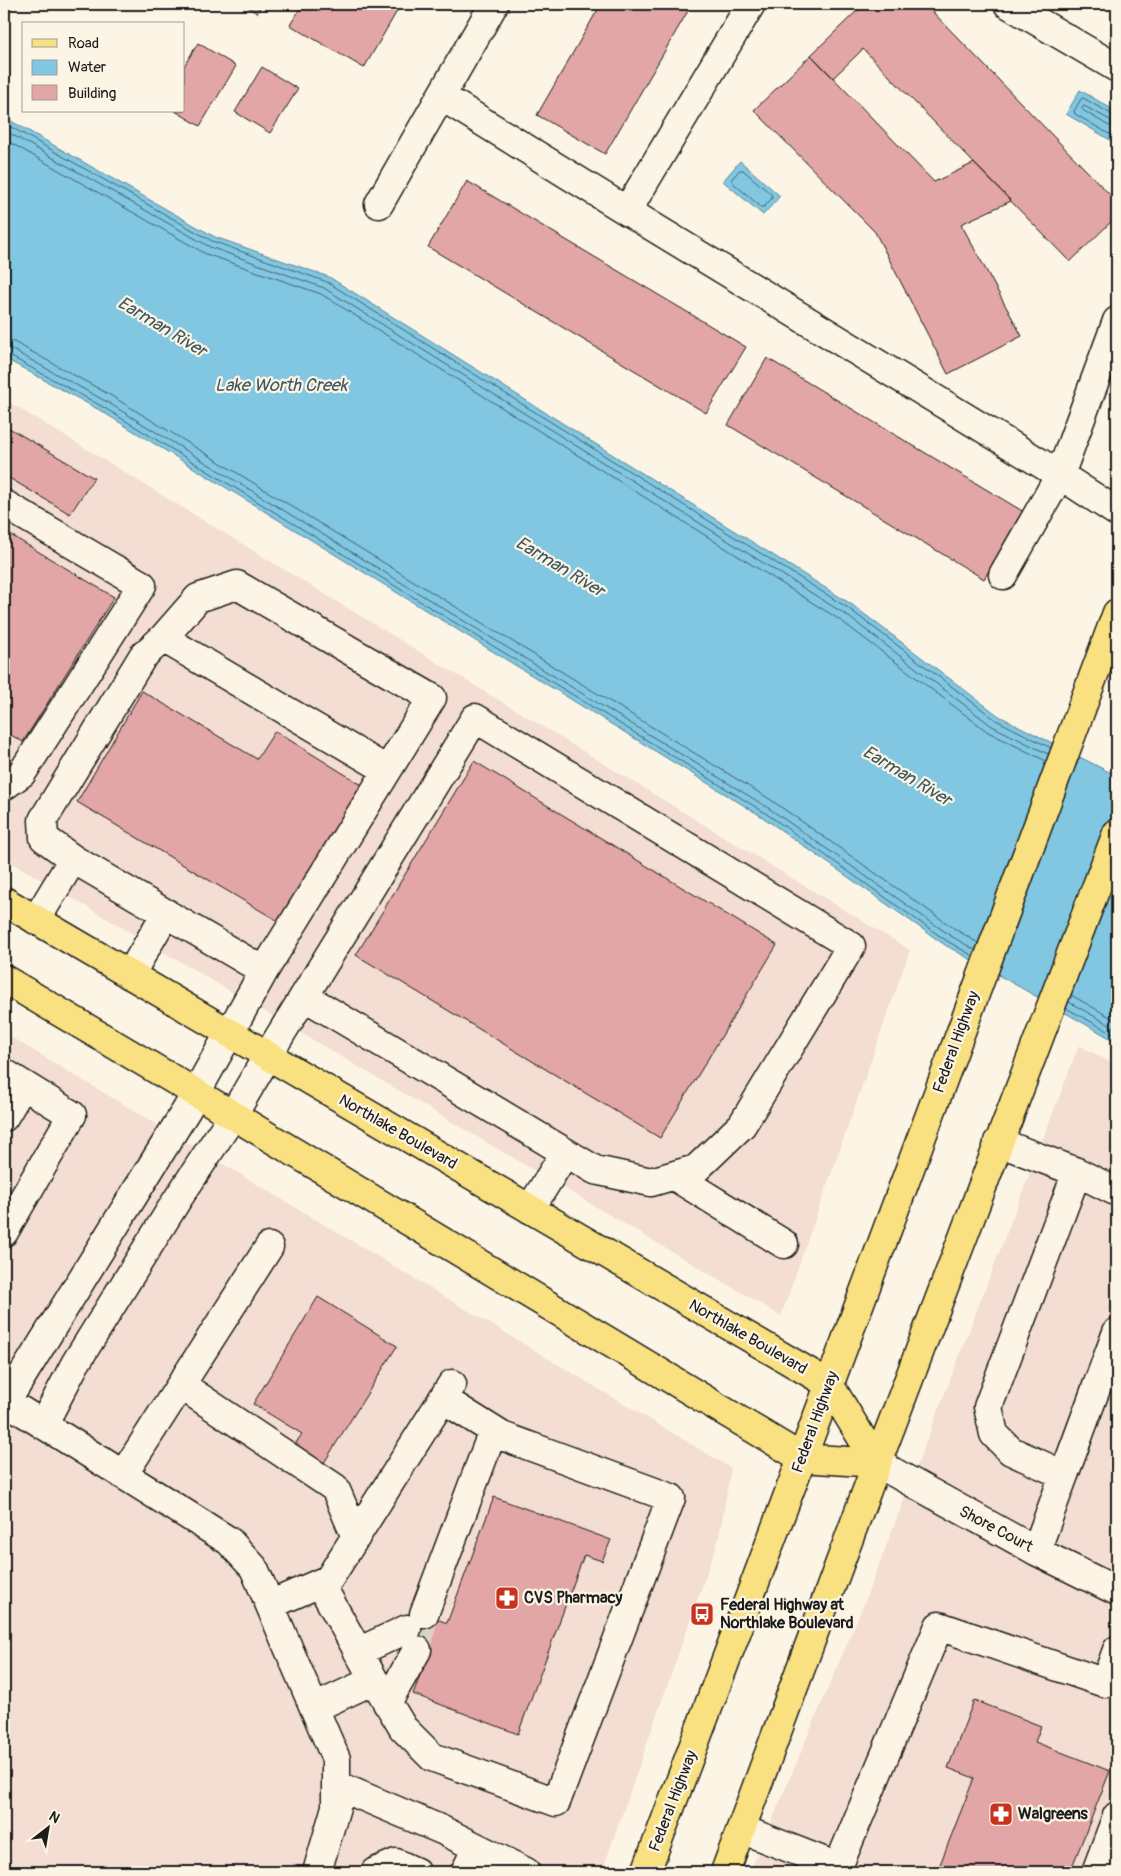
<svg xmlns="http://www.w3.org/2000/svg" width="1121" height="1876" font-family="Pangolin,sans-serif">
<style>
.built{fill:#f4ddd2}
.water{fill:#81c7e2;stroke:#598393}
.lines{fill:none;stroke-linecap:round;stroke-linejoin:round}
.shore{stroke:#44606b;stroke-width:1}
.building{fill:#e1a6a5;stroke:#1c1c1c}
.minor-tunnel{stroke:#dad4c7;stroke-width:28;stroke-dasharray:28 14;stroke-linecap:butt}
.minor-casing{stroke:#1c1c1c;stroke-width:31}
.major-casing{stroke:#1c1c1c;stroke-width:31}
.minor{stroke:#fcf5e5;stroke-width:28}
.major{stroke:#f9e181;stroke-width:28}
.labels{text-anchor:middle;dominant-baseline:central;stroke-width:4.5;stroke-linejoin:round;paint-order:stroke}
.street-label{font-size:16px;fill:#1c1c1c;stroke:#fcf5e5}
.poi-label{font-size:16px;font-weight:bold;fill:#1c1c1c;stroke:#fcf5e5;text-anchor:start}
.water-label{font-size:18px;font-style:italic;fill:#3f5861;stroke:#fcf5e5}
</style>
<rect width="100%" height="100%" fill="#fcf5e5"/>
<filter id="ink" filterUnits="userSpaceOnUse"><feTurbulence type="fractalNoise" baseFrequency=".02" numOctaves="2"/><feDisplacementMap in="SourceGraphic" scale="10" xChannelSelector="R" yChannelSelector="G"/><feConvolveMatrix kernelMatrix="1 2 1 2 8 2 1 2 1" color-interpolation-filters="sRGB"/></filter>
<g filter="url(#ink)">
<path class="built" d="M4,399l906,551 -129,366 -777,-458z
M4,1033l727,435 -12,70 -117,334h-598z
M1079,1045l38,21v806h-367l113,-266z"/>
<path class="water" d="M1080,90l37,22v21l-5,8 -46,-27z
M4,117l211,120 114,40 522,327 148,112 118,60v266l-172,-97 -184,-129 -660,-405 -97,-53z
M740,161l40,35 -17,19 -40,-34z"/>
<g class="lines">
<path class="shore" d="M1084,106l28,15 1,4 -4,1 -25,-15 -2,-2z
M1117,116l-4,-1 -30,-17 -2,1 -7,12 1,3 34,20 8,-2
M4,123l208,118 115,41 521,326 148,112 55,28
M4,130l206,117 114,41 521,326 147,112 56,28
M4,139l202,115 115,40 519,326 148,112 58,29
M740,170h3l29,25v3l-8,9h-3l-29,-25v-3z
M4,340l10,2 96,53 661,405 184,129 23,14
M4,348l7,1 96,53 660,405 184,129 24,14
M4,354l4,1 95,52 661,405 183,129 26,15
M1071,995l46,26
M1069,1002l48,27
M1066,1008l51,28"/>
</g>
<path class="building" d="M243,4h19l-5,9z
M303,4h94l3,2 -36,62 -74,-43z
M601,4h91l-87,150 -68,-39z
M864,4h61l192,198v14l-47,46 -207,-213 -30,29 -22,-23z
M198,43l38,23 -36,60 -25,-15h9v-45z
M811,55l123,127 40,-19 37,38 -50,23 61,112 -74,38 -73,-142 -121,-122z
M262,67l36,22 -28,44 -35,-21z
M467,181l279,166 -40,66 -278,-166z
M767,358l257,154 -40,67 -256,-154z
M4,425l90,53 -24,36 -66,-39z
M4,531l110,66 -91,145 -19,-11z
M142,691l115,68 18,-28 87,54 -84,136 -201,-119z
M474,761l303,184 -117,193 -304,-183z
M318,1297l79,49 -85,136 -30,-19 20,-29 -49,-30z
M494,1497l117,43 -9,21 -18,-6 -66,179 -105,-40 15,-40 -27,-10 19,-32 27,11z
M974,1700l67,26 -6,16 75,29 -40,101h-133l37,-94 -26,-10z"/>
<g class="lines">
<path class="minor-tunnel" d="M417,1650l7,-36"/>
<g class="minor-casing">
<path id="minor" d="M751,4l-124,207 433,264 57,37
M1008,4l109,64
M441,96l53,-92
M379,204l62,-108 186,115
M4,504l138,81 -120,188 -18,13
M1003,575l57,-100 57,-154
M163,638l224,132
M36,920l37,-61
M130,975l36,-62
M4,1073l68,42 -68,117
M4,1117l19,-32
M998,1142l79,30 40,20
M674,1176l110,68
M530,1209l35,-56
M181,1385l154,103 21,49
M4,1400l225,141 25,27 82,191v48l-19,65
M6,1402l181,-293 77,-138 168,-273 -195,-113 -39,13 -35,40 -20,18 -100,164 1,18 29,21 191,112
M43,1425l32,-61 102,-164 56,-85 35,-60 207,-337 376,228 -109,179 -46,44 -45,13 -56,-12 -290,-173
M877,1463l159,88 81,40
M123,1475l146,-228
M1064,1475l53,-143
M1036,1551l28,-76 -53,-24 -17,-17 -6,-27 89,-235
M320,1583l54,97 29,48 29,29 124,45 115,-304 -169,-62 -59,-37
M270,1605l59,-26 123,-195
M424,1614l69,-183
M358,1652l49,-23
M387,1703l30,-53
M314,1708l60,-28
M336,1785l106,45 84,42
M741,1829l97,38 101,-241 166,57 12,-33
M375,1872l21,-9 20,9
M465,1872l12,-24
M1096,1872l21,-56"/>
</g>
<g class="major-casing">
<path id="major" d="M4,901l825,483 48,79
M4,979l192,114 606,365 75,5
M646,1872l156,-414 315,-845
M725,1872l152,-409 240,-630"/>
</g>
<use href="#minor" class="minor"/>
<use href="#major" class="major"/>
</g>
</g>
<defs>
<g id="pharmacy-square" transform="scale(1.25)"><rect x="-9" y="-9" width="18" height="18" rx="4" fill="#c8321e" stroke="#fcf5e5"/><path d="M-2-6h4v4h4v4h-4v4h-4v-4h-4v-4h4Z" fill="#fff"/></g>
<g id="bus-square" transform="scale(1.25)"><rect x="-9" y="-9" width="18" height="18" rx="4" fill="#c8321e" stroke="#fcf5e5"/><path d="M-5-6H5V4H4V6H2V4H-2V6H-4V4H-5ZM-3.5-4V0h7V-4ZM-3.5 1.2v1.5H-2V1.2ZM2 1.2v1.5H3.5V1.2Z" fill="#fff"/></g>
</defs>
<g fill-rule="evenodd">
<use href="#pharmacy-square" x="507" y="1598"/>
<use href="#bus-square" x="702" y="1614"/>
<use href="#pharmacy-square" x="1001" y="1814"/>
</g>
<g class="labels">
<g class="street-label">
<text transform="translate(956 1042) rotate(-70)">Federal Highway</text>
<text transform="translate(398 1132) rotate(30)">Northlake Boulevard</text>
<text transform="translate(748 1337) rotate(30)">Northlake Boulevard</text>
<text transform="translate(815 1422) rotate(-70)">Federal Highway</text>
<text transform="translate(996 1529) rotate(28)">Shore Court</text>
<text transform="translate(673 1801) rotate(-69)">Federal Highway</text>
</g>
<g class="poi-label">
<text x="524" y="1598">CVS Pharmacy</text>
<text x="720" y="1605">Federal Highway at<tspan x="720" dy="18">Northlake Boulevard</tspan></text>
<text x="1018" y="1814">Walgreens</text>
</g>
<g class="water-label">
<text transform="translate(162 327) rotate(31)">Earman River</text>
<text x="281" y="385">Lake Worth Creek</text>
<text transform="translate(560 567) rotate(31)">Earman River</text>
<text transform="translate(907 776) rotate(31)">Earman River</text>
</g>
</g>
<rect width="1121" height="1876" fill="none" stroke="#fcf5e5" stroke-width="20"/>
<rect x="10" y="10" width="1101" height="1856" fill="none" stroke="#1c1c1c" stroke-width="2" filter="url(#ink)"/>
<rect x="22" y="22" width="162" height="90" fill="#fcf5e5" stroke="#a29e95"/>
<rect x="32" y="39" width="25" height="8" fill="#f9e181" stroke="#a29e95"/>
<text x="68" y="48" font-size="15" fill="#1c1c1c">Road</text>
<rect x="32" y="60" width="25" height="15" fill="#81c7e2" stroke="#a29e95"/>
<text x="68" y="72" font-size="15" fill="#1c1c1c">Water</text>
<rect x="32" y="85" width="25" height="15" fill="#e1a6a5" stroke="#a29e95"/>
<text x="68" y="98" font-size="15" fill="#1c1c1c">Building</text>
<g transform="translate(48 1828) rotate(31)" stroke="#fcf5e5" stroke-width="4" paint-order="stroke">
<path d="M0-4L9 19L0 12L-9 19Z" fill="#1c1c1c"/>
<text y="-8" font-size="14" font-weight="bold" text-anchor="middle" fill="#1c1c1c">N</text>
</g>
</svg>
